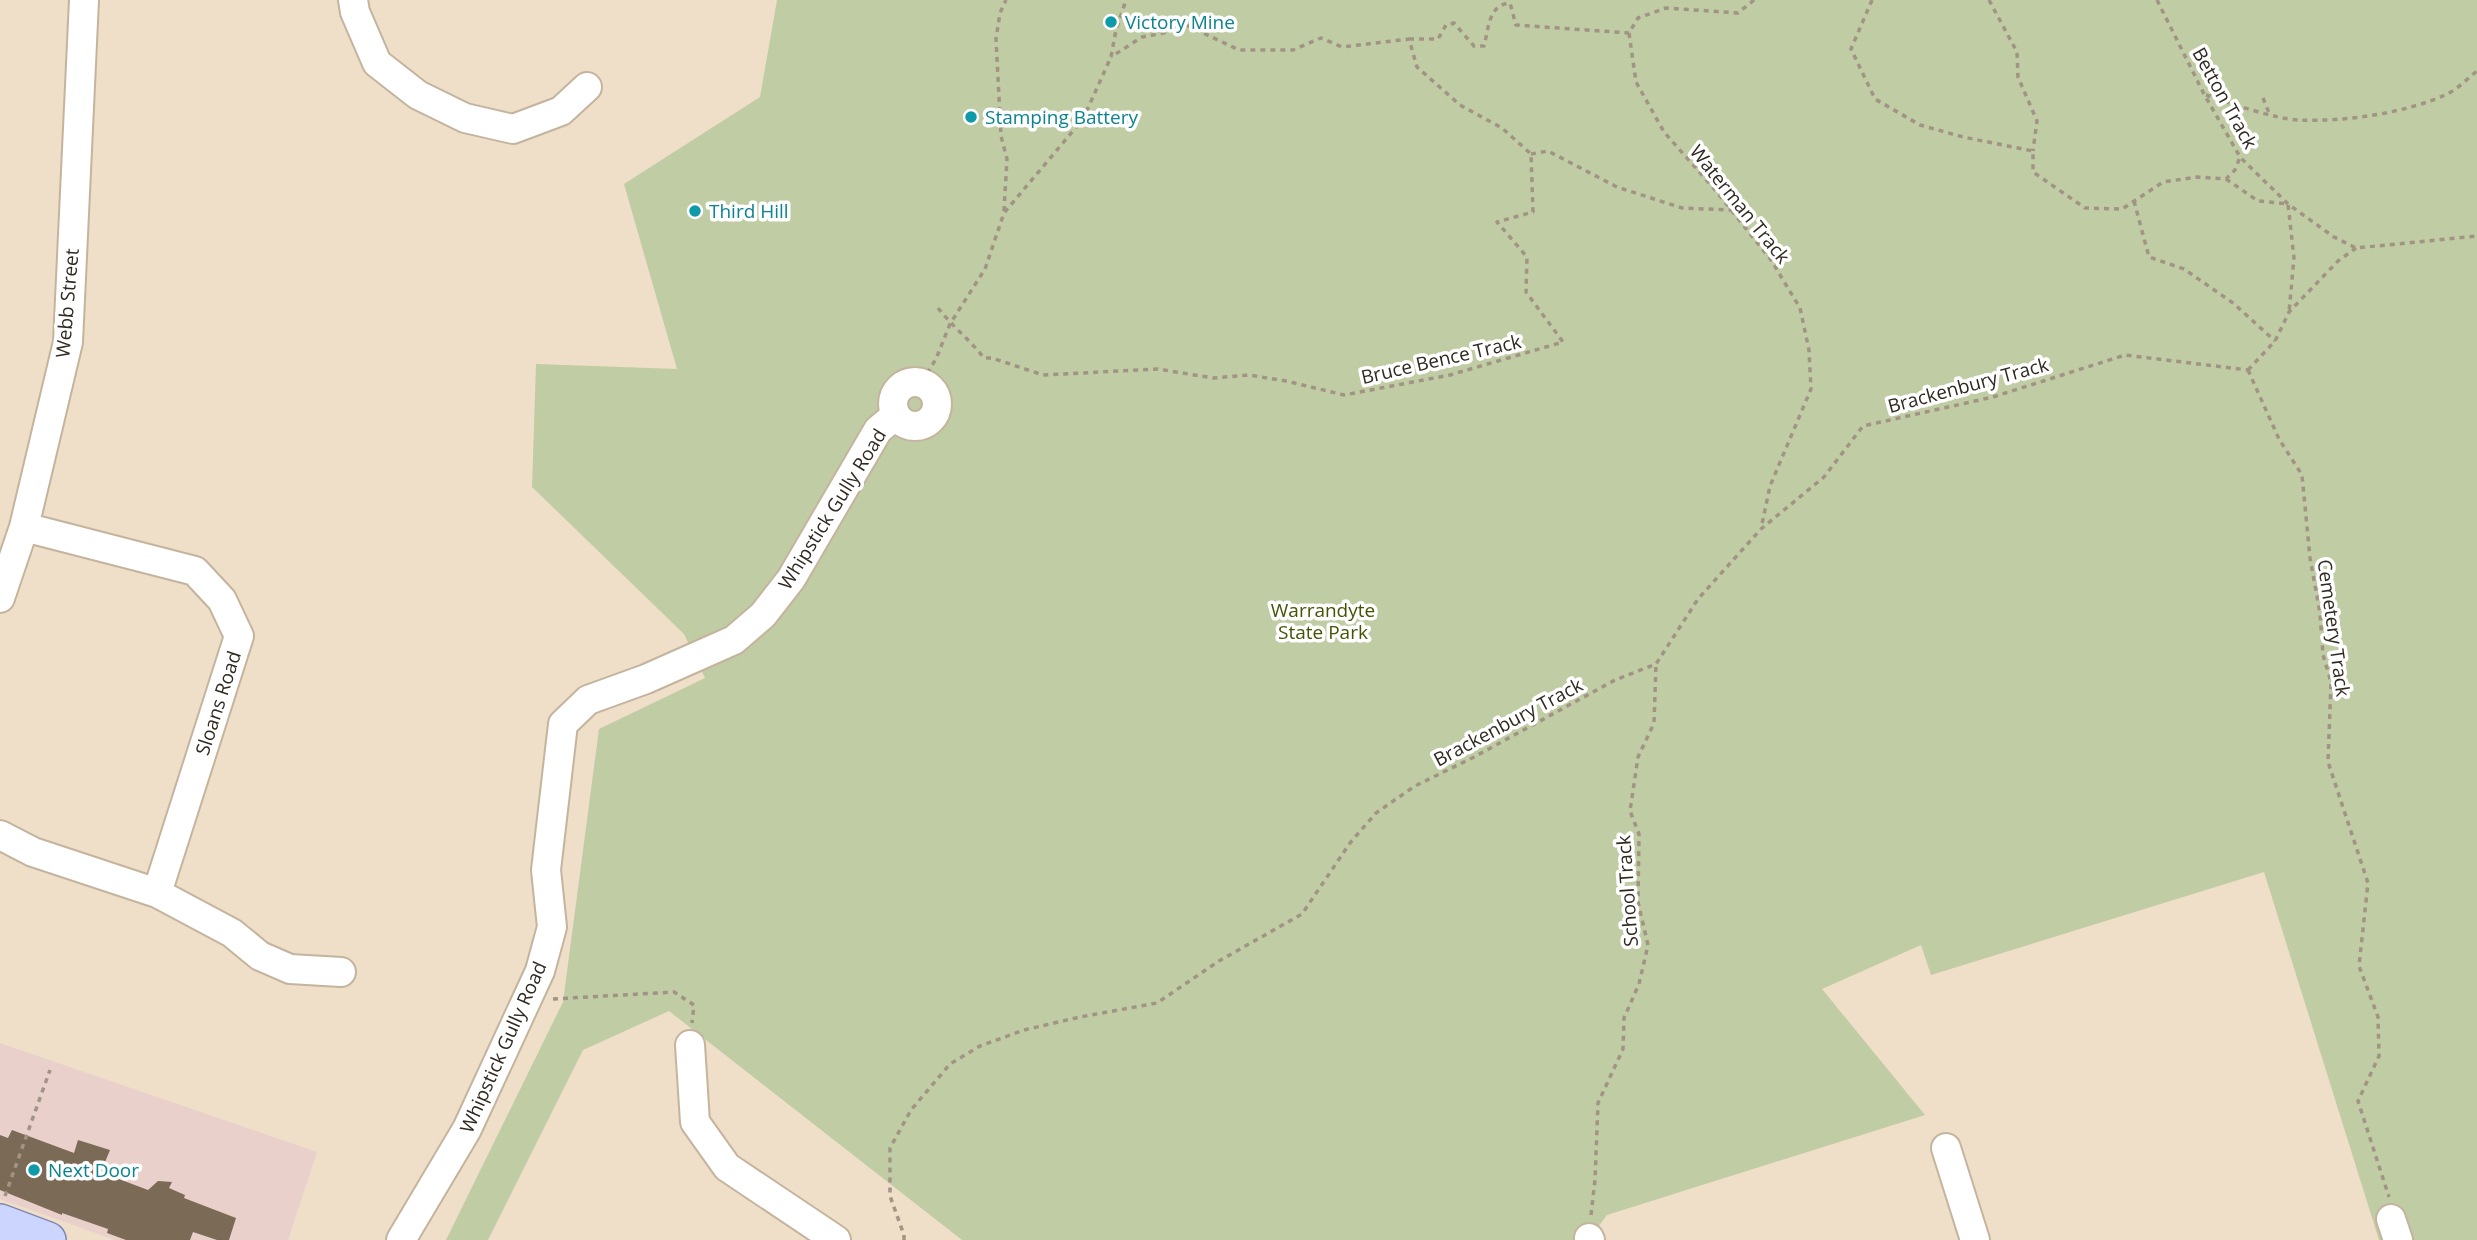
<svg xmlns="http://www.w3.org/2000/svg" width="2477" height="1240" font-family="'Open Sans',sans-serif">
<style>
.commercial{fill:#ead0cb}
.green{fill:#c0cca4}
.building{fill:#7a6a56}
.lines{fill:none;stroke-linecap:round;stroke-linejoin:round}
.minor-casing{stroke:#c4b49e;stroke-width:32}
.major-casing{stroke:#7f87b1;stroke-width:38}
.path{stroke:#a19484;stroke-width:3.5;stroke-dasharray:5 5;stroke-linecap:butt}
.minor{stroke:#fff;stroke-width:28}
.major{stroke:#ccd5fe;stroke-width:35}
.culture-dot{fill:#0f9aa8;stroke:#fff;stroke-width:2.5}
.labels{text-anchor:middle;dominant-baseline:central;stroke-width:7;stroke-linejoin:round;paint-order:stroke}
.culture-label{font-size:19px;fill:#0d838f;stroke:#fff;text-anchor:start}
.street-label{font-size:19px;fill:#302921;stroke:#fff}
.park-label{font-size:19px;fill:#455405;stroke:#fff}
</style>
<rect width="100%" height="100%" fill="#efdec8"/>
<path class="commercial" d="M0,1043l317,109 -29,88h-173l-115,-41z"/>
<path class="green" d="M777,0h1700v1240h-98l-115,-368 -333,103 -10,-30 -99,44 103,126 -318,100 -19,25h-626l-293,-229 -86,39 -95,190h-42l117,-238 36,-273 106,-51 -21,-44 -152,-147 4,-123 141,5 -53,-185 136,-87z"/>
<path class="building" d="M12,1130l62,23 4,-13 32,10 -7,17 9,3 -1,6 37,14 10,-9 14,1 -3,6 16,7 -1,3 52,20 -7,22h-12l-24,-8 -3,8h-64l-19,-7 1,-4 -46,-16v2l-62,-25v-55l8,3z"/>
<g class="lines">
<g class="minor-casing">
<path id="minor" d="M353,0l2,12 22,51 41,32 47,23 48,11 48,-18 26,-24
M893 404a22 22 0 1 1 44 0a22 22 0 1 1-44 0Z
M24,527l171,44 27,29 17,36 -82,257
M0,598l24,-71 44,-185 16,-342
M0,835l33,17 124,41 75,40 28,23 30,13 51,3
M690,1045l5,77 32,45 109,73
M1946,1148l29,92
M2391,1219l7,21
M1589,1238l1,2
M401,1240l66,-111 73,-158 12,-44 -6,-57 17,-146 25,-24 58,-21 88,-39 29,-25 28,-36 87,-149 18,-15"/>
</g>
<g class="major-casing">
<path id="major" d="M0,1222l48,18"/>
</g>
<path class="path" d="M1754,0l-16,13 -72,-5 -28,10 -9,15 7,49 28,50 52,59 55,69 29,48 9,42 2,39 -41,97 -9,43
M1872,0l-21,49 24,50 45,26 43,12 70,14v21l52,36 37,1 41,-27 34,-5 29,2 9,-9 5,-13
M1989,0l28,52 1,25 19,44 -4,30
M2157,0l47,94 36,63 48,47 46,33 22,11 121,-12
M1409,39h29l8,-14 8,-2 20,23h10c5,-18 4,-41 26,-43l6,22 113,8
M2206,95c24,8 68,24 93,25 45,2 108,-7 148,-26 11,-5 21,-16 30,-23
M2263,98l6,15
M1531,154l17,-3 69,36 65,21 49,2
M2226,179l32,22 30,3 6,54 -5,54
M2134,201l15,56 35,12 49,34 42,38
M1004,211l3,-52 -6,-23 -5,-97 4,-26 6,-13
M938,308c14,18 32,32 46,50h8l51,17 115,-6 55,9 36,-3 37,6 58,14 106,-20 113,-33 -37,-50 1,-35 -30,-35 36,-10 -2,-58 -29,-26 -42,-23 -43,-38 -8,-28 -67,8 -21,-9 -28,12h-54l-59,-28 -11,10 -27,5 -31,20
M2248,370l31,69 23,36 8,83 10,55 3,42 8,27 -3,80 40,121 -9,83 19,51 1,39 -21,45 31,96
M2248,370l27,-29 14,-29 49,-51 18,-13
M922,382l14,-23 14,-35 35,-55 19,-56 79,-94 28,-62 5,-27 10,-30
M553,999l121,-7 20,13 -2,18
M5,1196l45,-126
M1591,1215l4,-35 3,-77 25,-54 1,-31 15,-34 9,-39 -10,-43 1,-68 -9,-23 8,-54 16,-34 2,-59
M904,1240v-5l-14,-39v-48l21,-38 39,-46 30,-18 44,-16 56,-13 77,-14 62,-42 83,-47 48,-71 26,-30 39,-27 59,-29 141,-77 41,-16 42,-65 63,-70 63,-52 39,-51 130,-29 132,-42 123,15"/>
<use href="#minor" class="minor"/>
<use href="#major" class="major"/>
</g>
<g class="culture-dot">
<circle cx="1111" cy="22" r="7"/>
<circle cx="971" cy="117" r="7"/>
<circle cx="695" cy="211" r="7"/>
<circle cx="34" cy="1170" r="7"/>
</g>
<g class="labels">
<g class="culture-label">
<text x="1125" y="22">Victory Mine</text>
<text x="985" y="117">Stamping Battery</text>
<text x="709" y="211">Third Hill</text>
<text x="48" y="1170">Next Door</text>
</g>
<g class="street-label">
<text transform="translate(2225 98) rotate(61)">Betton Track</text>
<text transform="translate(1740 204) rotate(51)">Waterman Track</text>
<text transform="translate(67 303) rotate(-85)">Webb Street</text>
<text transform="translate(1441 359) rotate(-13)">Bruce Bence Track</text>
<text transform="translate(1968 385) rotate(-15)">Brackenbury Track</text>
<text transform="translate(832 509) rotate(-58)">Whipstick Gully Road</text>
<text transform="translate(2334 628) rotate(82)">Cemetery Track</text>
<text transform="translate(218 703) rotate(-72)">Sloans Road</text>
<text transform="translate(1508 722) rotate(-28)">Brackenbury Track</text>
<text transform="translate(1627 891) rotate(-94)">School Track</text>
<text transform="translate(503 1047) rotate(-66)">Whipstick Gully Road</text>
</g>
<g class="park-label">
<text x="1323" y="610">Warrandyte<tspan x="1323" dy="22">State Park</tspan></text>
</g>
</g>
</svg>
